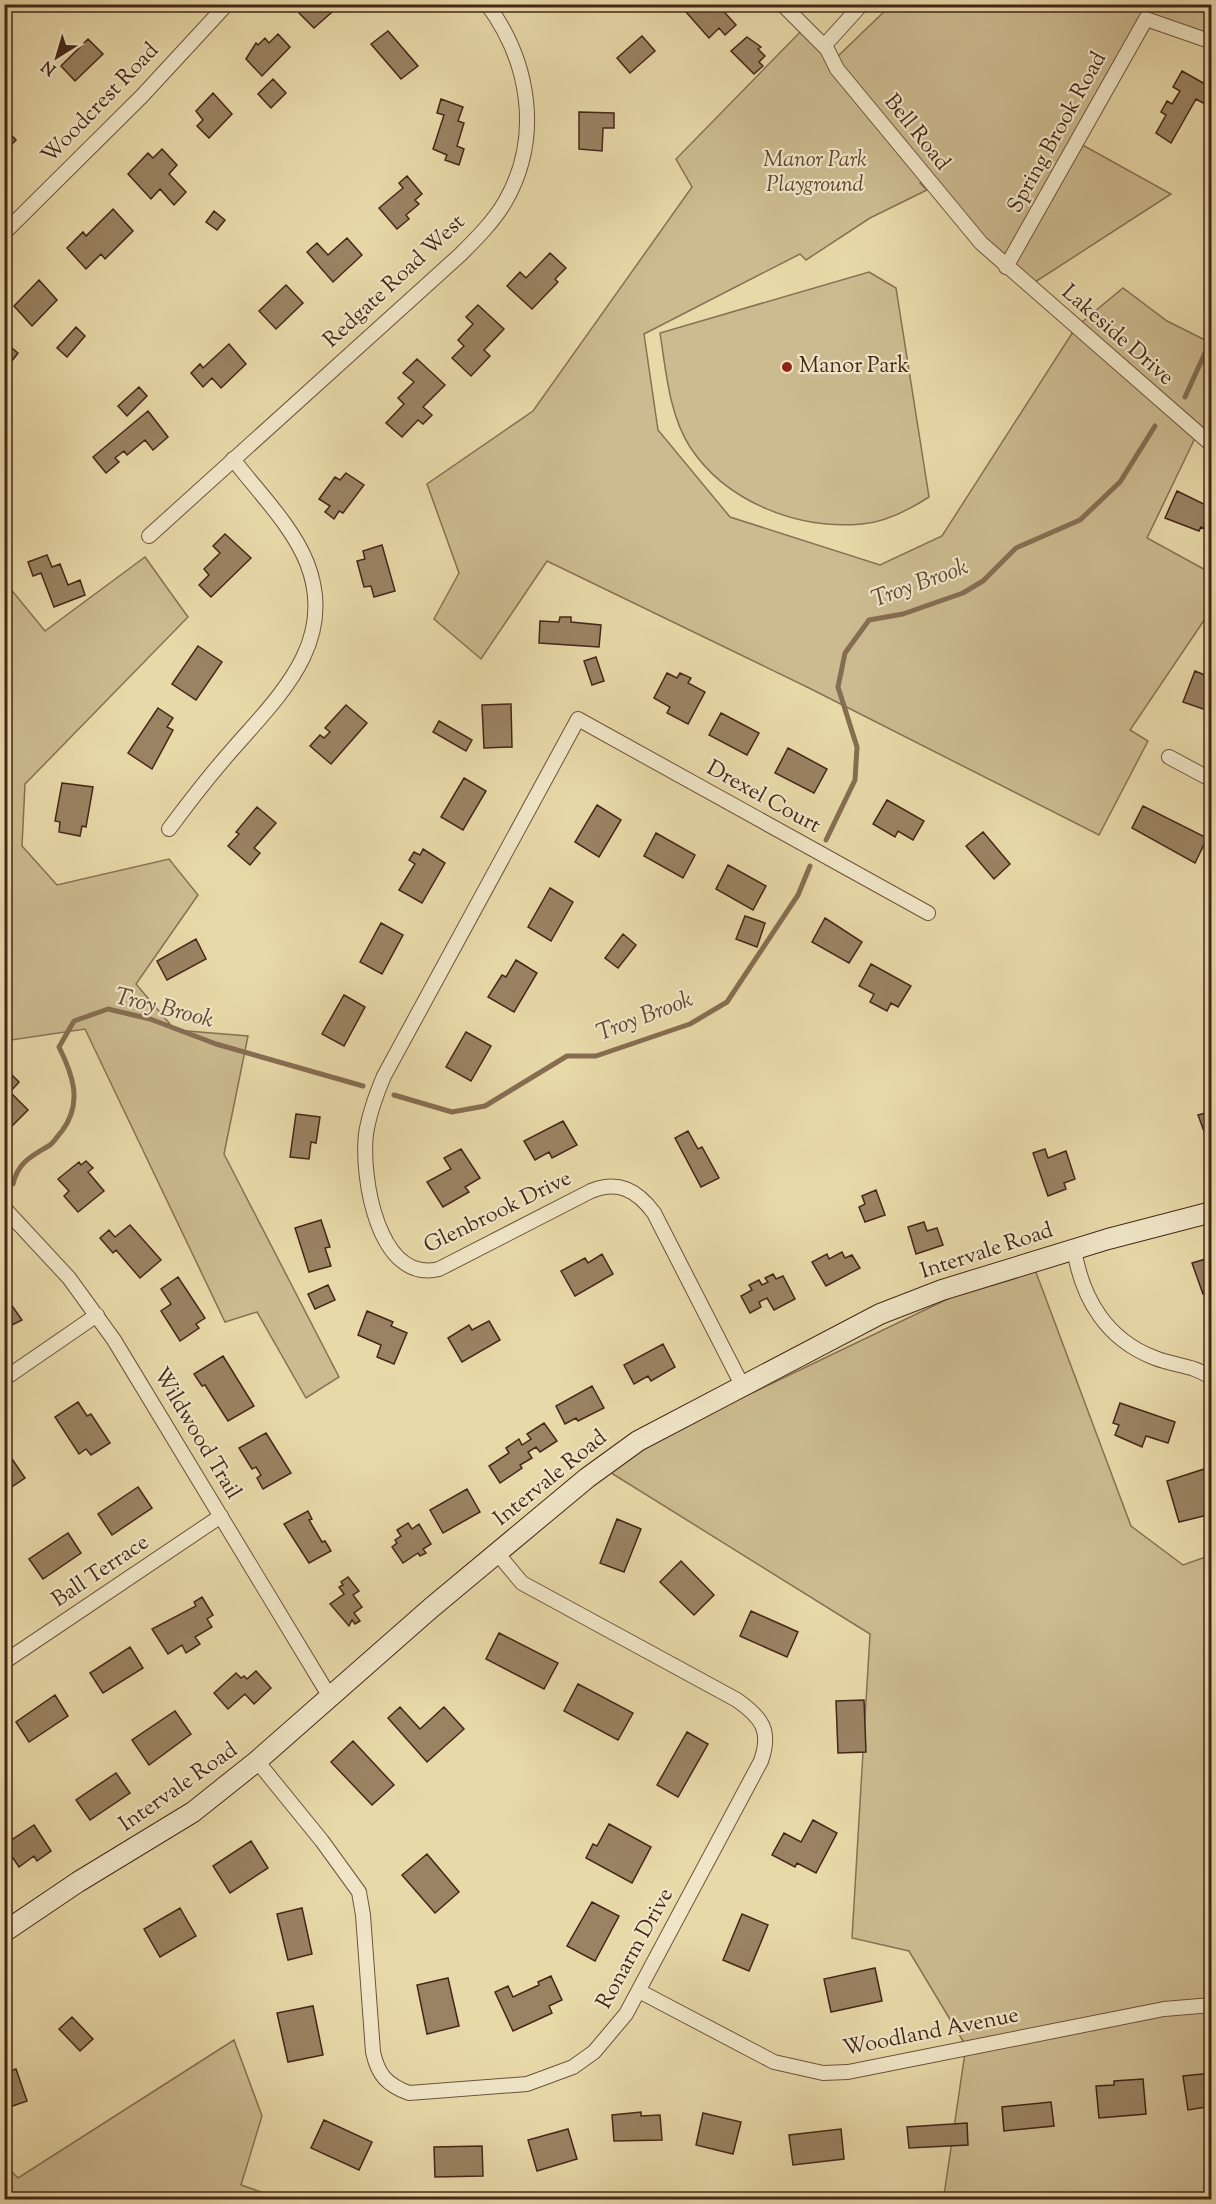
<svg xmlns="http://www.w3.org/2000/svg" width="1216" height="2204" font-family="'Sorts Mill Goudy',serif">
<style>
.green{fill:#ccbb90;stroke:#887054;stroke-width:1.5}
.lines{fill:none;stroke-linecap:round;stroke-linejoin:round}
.stream{stroke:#866d52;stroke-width:5}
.building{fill:#9a8363;stroke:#452618;stroke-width:1.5}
.street-casing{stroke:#6e533c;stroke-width:16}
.secondary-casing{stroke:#452618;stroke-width:22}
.street{stroke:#f0e6c7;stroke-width:14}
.secondary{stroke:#f0e6c7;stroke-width:20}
.poi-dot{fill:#8f2418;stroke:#f0e6c7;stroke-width:2}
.labels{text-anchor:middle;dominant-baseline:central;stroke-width:4.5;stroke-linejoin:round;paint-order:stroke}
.street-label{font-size:22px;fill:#452618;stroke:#f0e6c7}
.park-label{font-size:22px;font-style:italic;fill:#604430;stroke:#f0e6c7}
.poi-label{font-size:22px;fill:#452618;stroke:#f0e6c7;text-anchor:start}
.water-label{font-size:24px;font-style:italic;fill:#654935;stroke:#f0e6c7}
</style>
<rect width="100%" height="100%" fill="#e8d9a9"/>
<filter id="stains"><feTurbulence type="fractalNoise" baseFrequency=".00333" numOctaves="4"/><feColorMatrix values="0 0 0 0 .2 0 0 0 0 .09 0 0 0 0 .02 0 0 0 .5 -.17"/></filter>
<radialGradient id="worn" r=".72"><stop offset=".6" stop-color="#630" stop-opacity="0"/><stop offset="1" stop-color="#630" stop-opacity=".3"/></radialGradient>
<path class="green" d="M891,5h320v41l-57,-26 -77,122 94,52 -139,90 -107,-105 -5,4 7,7 -57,28 -64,42 -6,-6 -156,80 14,96 72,87 150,48 62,-29 134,-209 47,-39 44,33 44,22v106l-16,-11 -48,100 64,35v37l-81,120 18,11 -49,94 -290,-147 -262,-127 -66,98 -47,-40 25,-46 -32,-89 106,-73 159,-224 -16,-28 130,-133 31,31z
M869,272l27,16 33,209c-20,13 -43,25 -67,27 -64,6 -136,-22 -172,-77 -21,-33 -24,-76 -30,-114z
M145,557l43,60 -163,167 -3,62 35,39 112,-26 29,36 -62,89 39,46 73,6 -24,118 115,223 -33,21 -49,-86 -32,10 -140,-293 -80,12v-459l40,49z
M1031,1259l100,267 52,39 28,-10v644h-324l57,-4 22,-149 -57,-95 -57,-13 18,-304 -270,-168z
M234,2040l28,76 -21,69 41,14h-277v-34l13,13z"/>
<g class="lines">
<path class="stream" d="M1185,397l20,-44 7,-6
M826,840l29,-60 2,-33 -19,-60 7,-34 24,-33 34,-6 60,-21 20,-12 33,-33 64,-28 40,-38 35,-56
M394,1095l58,17 33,-6 82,-50h29l94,-32 37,-22 71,-107 12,-29
M13,1184c5,-22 19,-28 37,-39 5,-4 8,-10 12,-14 21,-28 11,-56 -3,-84l15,-26 34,-12 42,10 66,25 147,42
M4,1249l6,-6"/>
</g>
<path class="building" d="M308,4h33l-27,24 -15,-15z
M695,4h22l19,21 -11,10 -6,-7 -10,10 -23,-26z
M388,31l30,35 -17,13 -30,-35z
M278,34l12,13 -28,29 -16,-17 10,-16 2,2 7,-7 4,5z
M642,36l13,15 -25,22 -13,-15z
M747,37l14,10 -3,2 7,7 -6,6 4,4 -9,8 -23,-23z
M88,39l15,15 -28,27 -14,-15z
M1182,71l30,17v5l-7,11 -9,-5 -25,44 -15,-10 10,-18 -5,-3 6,-11 5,3 8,-13 -7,-4z
M273,79l13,14 -15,15 -13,-14z
M213,93l19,21 -23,24 -12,-12 6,-6 -7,-9z
M441,99l22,8 -5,14 6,2 -7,23 7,3 -5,16 -14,-5 2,-5 -14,-6 11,-34 -7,-2z
M579,112l35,1v15h-11l-1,23 -23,-2z
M4,127l12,13 -7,7 3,3 -7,7z
M162,149l15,16 -8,9 17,18 -12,13 -14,-16 -9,10 -23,-25 20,-21 5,5z
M407,176l15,18 -7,6 4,4 -13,11 3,4 -12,10 -18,-21 24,-20 -4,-5z
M113,209l20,22 -28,28 -4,-5 -15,15 -19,-21 16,-16 3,4z
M214,211l11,9 -8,10 -11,-8z
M347,238l15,17 -29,27 -26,-30 10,-9 11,12z
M550,253l16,15 -11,11 3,3 -26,27 -25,-23 13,-14 6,6z
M39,280l18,20 -25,26 -18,-20z
M286,285l17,18 -27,26 -17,-18z
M478,305l26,24 -20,21 6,6 -19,20 -19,-18 12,-12 -6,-6 15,-16 -7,-7z
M76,327l9,9 -18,21 -10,-9z
M6,343l12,10 -14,18v-26z
M229,344l17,20 -25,24 -9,-10 -9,9 -12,-14 9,-9 3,4z
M417,359l28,26 -22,22 9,8 -9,9 -5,-4 -16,17 -16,-14 18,-19 -6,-6 16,-16 -11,-9z
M139,387l8,9 -20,20 -9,-10z
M148,411l20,26 -15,13 -8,-10 -18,15 -3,-4 -9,7 4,4 -13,11 -13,-16z
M346,473l18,12 -21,28 -4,-2 -5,8 -9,-7 5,-6 -11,-7 16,-22 5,3z
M1177,491l33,16 -3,6 5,2v17l-11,-5 -2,4 -34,-13z
M225,534l26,24 -40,39 -12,-12 10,-10 -5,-6 16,-16 -7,-7z
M382,545l13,46 -21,6 -3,-11 -7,1 -7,-26 8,-2 -2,-8z
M47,555l5,12 8,-3 8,21 12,-5 5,15 -31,12 -13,-34 -8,3 -5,-14z
M560,617h11v5l30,3 -2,22 -60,-4 1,-22 19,1z
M198,646l24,16 -26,38 -24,-16z
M596,657l8,24 -12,4 -8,-24z
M1195,671l17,7v34l-29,-10z
M667,673l10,5 3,-5 11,5 -3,5 17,9 -17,32 -21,-11 3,-6 -16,-9z
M511,704l1,43 -28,1 -2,-43z
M346,705l21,18 -36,41 -21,-18 10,-11 4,3 6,-6 -5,-4z
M158,708l15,10 -6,9 6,3 -21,39 -24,-16z
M721,713l38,20 -12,22 -38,-20z
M439,721l33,19 -6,11 -33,-19z
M788,748l39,21 -13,24 -39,-20z
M464,778l22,13 -23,39 -22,-13z
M62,783l31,4 -7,40 -4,-1 -2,10 -21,-4 1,-10 -5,-1z
M887,800l37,21 -11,19 -15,-9 -3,6 -22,-13z
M597,805l24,15 -22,37 -24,-15z
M1143,806l64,32 -12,25 -63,-35z
M257,807l19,16 -22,25 6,5 -10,12 -22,-19 11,-12 -3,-2z
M983,832l27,32 -16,15 -28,-33z
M656,833l39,22 -12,23 -39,-22z
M423,849l22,14 -23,40 -23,-13 16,-26 -6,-4 5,-8 6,3z
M728,865l38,21 -13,24 -37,-21z
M550,888l23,14 -22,39 -23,-14z
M745,916l20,7 -8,24 -21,-8z
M825,918l37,24 -13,21 -37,-21z
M381,923l22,12 -21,39 -22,-12z
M623,934l13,11 -18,23 -13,-10z
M196,939l10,20 -39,21 -10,-19z
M516,960l21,13 -23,39 -26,-15 14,-22 4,2z
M871,964l40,22 -13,21 -7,-4 -4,8 -17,-9 4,-8 -15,-8z
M344,995l21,12 -21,39 -22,-12z
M466,1032l25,14 -20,35 -25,-14z
M6,1069l13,13 -9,10 18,18 -16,16 -8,-7z
M1209,1112l3,29 -4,1 -10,-27z
M296,1114l24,3 -4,26 -5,-1 -2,17 -19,-2z
M563,1121l14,24 -25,13 -3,-6 -14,8 -11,-19z
M688,1131l10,18 4,-2 17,31 -18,9 -26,-49z
M461,1149l19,29 -15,9 4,5 -26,15 -16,-25 24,-13 -7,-11z
M1045,1149l3,9 18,-7 9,28 -11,4 2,6 -18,7 -15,-43z
M86,1161l7,7 -5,4 16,19 -26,21 -14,-16 5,-5 -11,-12 21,-17 2,3z
M876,1190l9,25 -20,7 -6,-15 6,-3 -3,-8z
M321,1220l9,27 -5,1 6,18 -22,6 -14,-44z
M924,1222l3,9 10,-3 6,17 -27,9 -8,-27z
M130,1225l31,35 -21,18 -24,-28 -3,3 -13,-15 9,-8 6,7z
M842,1252l3,6 7,-3 8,13 -34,18 -14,-24 15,-8 2,5z
M602,1254l11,20 -38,22 -14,-25 24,-13 3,5z
M1212,1257v34l-9,3 -11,-31z
M773,1274l3,5 7,-3 12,23 -21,11 -7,-12 -8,4 2,5 -11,6 -9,-17 11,-6 -3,-5 10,-5 3,5 6,-3 -3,-4z
M178,1277l27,41 -9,6 3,4 -19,13 -19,-30 10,-7 -10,-15z
M328,1285l7,15 -20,9 -7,-15z
M8,1300l14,20 -18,9v-27z
M367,1311l26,11 -2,4 16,7 -13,31 -17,-7 4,-12 -23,-10z
M489,1321l11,19 -38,22 -14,-24 21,-13 3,5z
M663,1344l12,23 -24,14 -3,-5 -14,8 -10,-19z
M223,1356l31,50 -26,15 -23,-36 -3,1 -8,-12z
M592,1386l12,22 -26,13 -2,-3 -11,6 -9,-18z
M78,1402l9,14 4,-2 19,29 -19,12 -5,-6 -7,5 -24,-37z
M1120,1403l55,19 -7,21 -22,-7 -4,11 -27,-12 4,-10 -6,-2z
M544,1423l13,18 -17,11 -4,-5 -8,5 4,6 -12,7 2,3 -22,15 -11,-17 20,-13 -3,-5 13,-9 3,6 9,-6 -4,-5z
M266,1433l25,40 -28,16 -6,-11 4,-3 -5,-8 -4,2 -13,-21z
M10,1456l15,22 -21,14v-32z
M1204,1469l8,26v19l-33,8 -12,-41z
M138,1487l14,21 -40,27 -14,-21z
M467,1489l13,23 -37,21 -13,-23z
M308,1511l4,8 -3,1 13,22 3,-1 6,10 -22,12 -25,-39z
M617,1519l24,10 -17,43 -24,-9z
M408,1523l4,6 7,-5 12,20 -8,5 3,4 -6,3 -2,-3 -15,10 -11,-16 5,-4 -2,-3 6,-4 -4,-6z
M68,1533l13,20 -38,26 -14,-20z
M681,1561l33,34 -20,20 -34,-33z
M348,1577l11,14 -6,4 9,12 -8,6 6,8 -5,3 -3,-4 -3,6 -19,-22 14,-10 -5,-7 4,-2 -2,-3z
M202,1597l11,18 -6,4 5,8 -17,10 5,7 -14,9 -4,-8 -14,9 -16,-25 44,-23 -2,-4z
M751,1611l47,21 -11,25 -47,-21z
M499,1633l59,30 -14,26 -58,-30z
M130,1647l13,21 -40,25 -13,-20z
M256,1671l15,17 -17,16 -9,-10 -17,15 -14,-16 22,-20 5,5 3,-2 3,3z
M578,1684l55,29 -15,27 -54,-29z
M55,1695l13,21 -39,26 -13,-20z
M864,1700l2,52 -28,1 -2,-52z
M400,1707l20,22 24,-22 20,22 -37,33 -39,-44z
M175,1711l16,23 -42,31 -17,-25z
M687,1732l21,12 -30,53 -21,-12z
M353,1741l41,44 -22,20 -41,-43z
M116,1773l14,20 -40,27 -14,-20z
M813,1820l24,13 -21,40 -19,-10 -2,4 -23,-12 12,-22 17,9z
M609,1824l42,23 -19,36 -46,-25 7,-14 4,2z
M34,1825l17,26 -14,10 -3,-5 -15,11 -15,-22z
M251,1841l17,27 -38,25 -17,-27z
M427,1854l32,38 -24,21 -33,-38z
M592,1902l27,14 -24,45 -28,-15z
M180,1908l16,28 -36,21 -16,-28z
M302,1908l10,46 -24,6 -11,-46z
M742,1914l26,11 -19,46 -26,-11z
M875,1968l7,33 -51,11 -7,-33z
M551,1976l11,24 -13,6 3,7 -39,18 -18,-39 13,-6 5,11 26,-12 -1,-3z
M448,1978l11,48 -32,8 -10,-49z
M313,2006l10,49 -35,7 -11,-49z
M72,2017l21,22 -13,12 -21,-22z
M16,2069l11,32 -23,8v-36z
M1212,2073v33l-24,4 -5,-34z
M1143,2079l3,35 -47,4 -3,-32 18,-1v-4z
M1051,2102l3,24 -50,5 -2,-24z
M641,2112v4l19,-1 2,25 -48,1 -2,-26z
M703,2113l38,9 -8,32 -37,-9z
M324,2120l48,22 -13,28 -48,-22z
M967,2123l1,22 -59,3 -2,-21z
M568,2129l9,30 -40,12 -9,-31z
M841,2129l3,30 -51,6 -4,-30z
M482,2146l1,30 -48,1 -1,-30z"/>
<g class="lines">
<g class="street-casing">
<path id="street" d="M782,4l45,45 10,20 144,174 231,202
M824,46l38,-42
M4,233l138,-137 85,-92
M1006,267l140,-248 66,23
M149,536l312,-282c15,-15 33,-33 44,-52 37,-64 25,-140 -18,-198
M1169,757l43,23
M169,829c20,-27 41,-54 63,-79 47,-54 106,-108 75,-187 -15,-38 -50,-72 -74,-104
M4,1208l65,70 45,62 216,357
M1074,1249c8,50 33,91 81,109 20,8 39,7 57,20
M4,1379l93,-64
M742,1385l-88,-172c-17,-23 -36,-33 -63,-22l-152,78c-61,15 -78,-92 -73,-135 3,-20 10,-39 18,-58l194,-357 350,194
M4,1662l217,-146
M257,1761l65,80 37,51 4,23 10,137c5,23 14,33 36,41l118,-9 46,-17 21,-15 32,-38 135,-253c11,-31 0,-44 -24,-61l-215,-117 -25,-30
M639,1991l135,71 49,11 25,-1 316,-63 48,-4"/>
</g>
<g class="secondary-casing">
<path id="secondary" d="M4,1932l74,-50 115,-70 64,-51 174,-153 156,-130 51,-37 242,-127 62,-24 166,-51 104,-27"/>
</g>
<use href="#street" class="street"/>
<use href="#secondary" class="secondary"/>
</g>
<circle class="poi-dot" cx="787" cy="367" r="6"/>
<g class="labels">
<g class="street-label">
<text transform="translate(101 104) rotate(-46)">Woodcrest Road</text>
<text transform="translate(916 133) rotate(51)">Bell Road</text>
<text transform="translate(1058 133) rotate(-61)">Spring Brook Road</text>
<text transform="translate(395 282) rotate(-43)">Redgate Road West</text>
<text transform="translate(1117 336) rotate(41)">Lakeside Drive</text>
<text transform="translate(763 798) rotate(29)">Drexel Court</text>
<text transform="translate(498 1213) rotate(-26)">Glenbrook Drive</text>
<text transform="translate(987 1252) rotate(-18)">Intervale Road</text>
<text transform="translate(196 1434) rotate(59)">Wildwood Trail</text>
<text transform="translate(551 1479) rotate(-39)">Intervale Road</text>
<text transform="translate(101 1572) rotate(-34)">Ball Terrace</text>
<text transform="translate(179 1788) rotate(-35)">Intervale Road</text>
<text transform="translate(636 1949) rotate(-61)">Ronarm Drive</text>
<text transform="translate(931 2033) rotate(-11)">Woodland Avenue</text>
</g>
<g class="park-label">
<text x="815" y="161">Manor Park<tspan x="815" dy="25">Playground</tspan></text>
</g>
<g class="poi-label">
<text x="799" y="367">Manor Park</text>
</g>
<g class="water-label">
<text transform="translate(920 584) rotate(-20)">Troy Brook</text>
<text transform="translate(164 1009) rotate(14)">Troy Brook</text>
<text transform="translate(645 1017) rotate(-21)">Troy Brook</text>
</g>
</g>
<rect width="1216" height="2204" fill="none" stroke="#e8d9a9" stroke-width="24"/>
<rect x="6" y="6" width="1204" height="2192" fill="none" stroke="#452618" stroke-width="3"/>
<rect x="12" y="12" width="1192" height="2180" fill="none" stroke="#452618" stroke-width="1.5"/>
<g transform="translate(57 57) rotate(217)" stroke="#f0e6c7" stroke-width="4.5" paint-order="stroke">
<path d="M0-4.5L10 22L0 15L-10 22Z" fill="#452618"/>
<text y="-9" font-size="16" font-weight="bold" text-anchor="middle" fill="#452618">N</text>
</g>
<rect width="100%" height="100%" filter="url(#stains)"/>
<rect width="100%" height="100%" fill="url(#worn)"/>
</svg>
